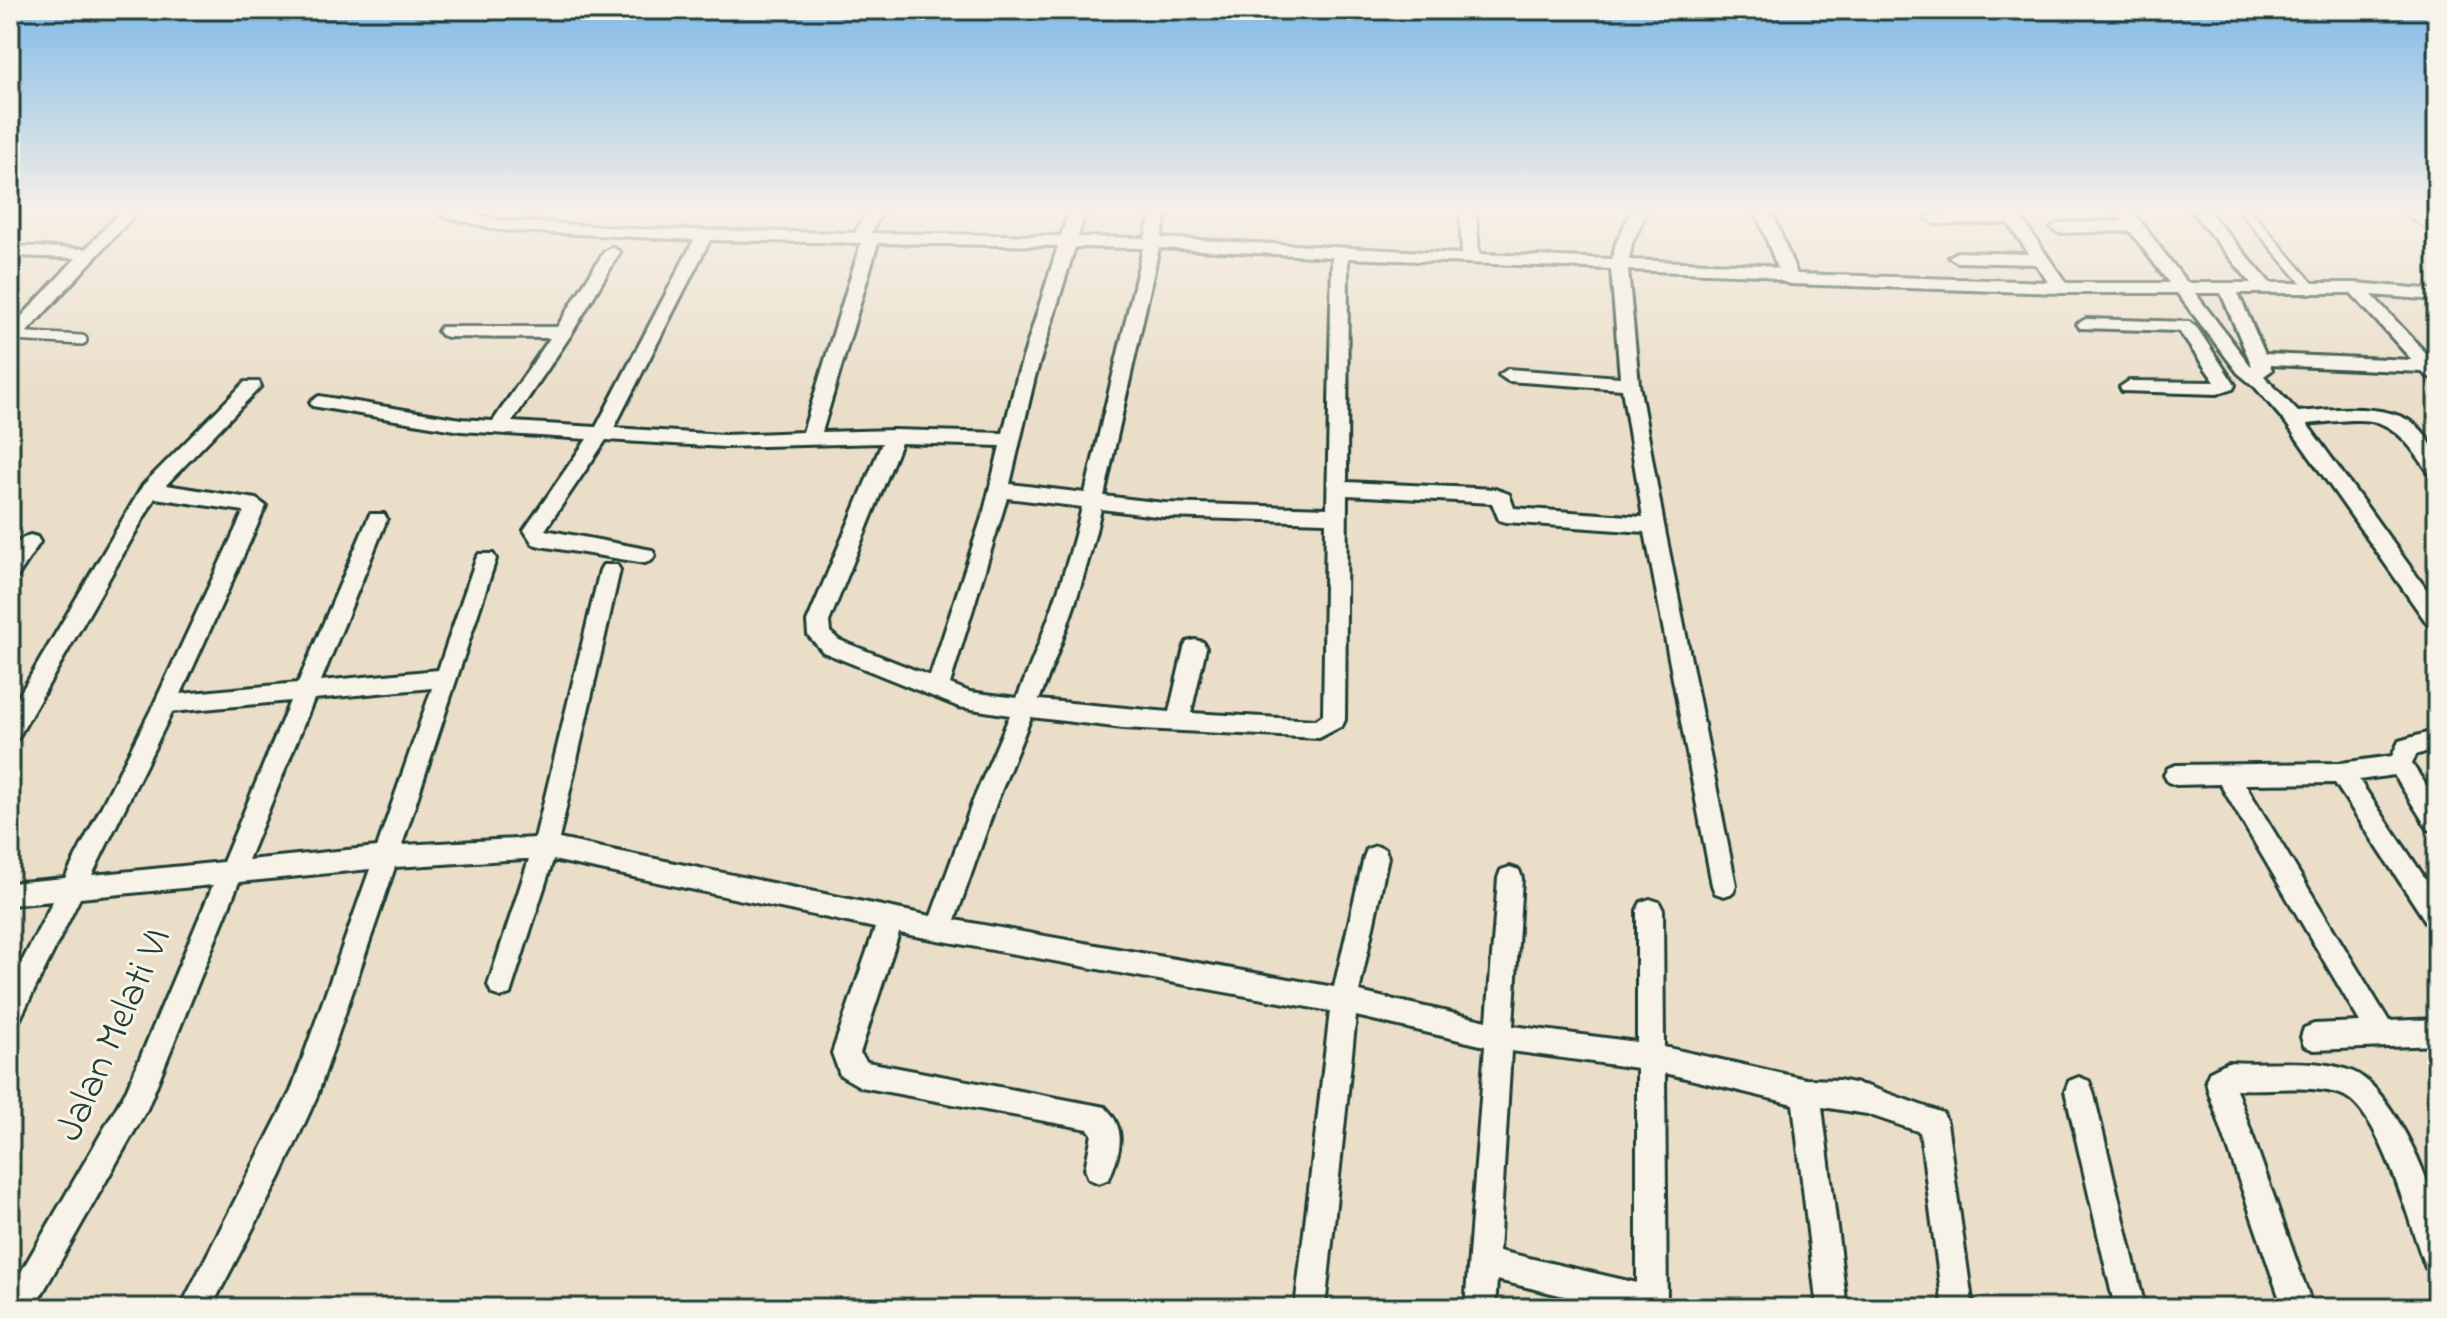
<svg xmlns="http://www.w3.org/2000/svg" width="2447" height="1318" font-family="'Indie Flower',sans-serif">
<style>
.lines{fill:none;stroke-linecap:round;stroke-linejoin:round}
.lane-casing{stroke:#1f3d34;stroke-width:14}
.street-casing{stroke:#1f3d34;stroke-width:6}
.lane{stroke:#f7f3e8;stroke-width:9}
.street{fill:#f7f3e8;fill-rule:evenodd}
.labels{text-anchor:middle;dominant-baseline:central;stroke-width:6;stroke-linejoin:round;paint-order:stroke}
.near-street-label{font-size:40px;fill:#1f3d34;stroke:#f7f3e8}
</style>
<rect width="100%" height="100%" fill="#eadec9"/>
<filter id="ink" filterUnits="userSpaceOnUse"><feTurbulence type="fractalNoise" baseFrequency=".0125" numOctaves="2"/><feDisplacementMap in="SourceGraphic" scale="16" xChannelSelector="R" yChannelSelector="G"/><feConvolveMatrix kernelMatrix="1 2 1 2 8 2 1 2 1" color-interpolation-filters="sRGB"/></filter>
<g filter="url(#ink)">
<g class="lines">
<g class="lane-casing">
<path id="lane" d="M2246,212l66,77
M2411,212l26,18
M13,336l69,4"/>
</g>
<g class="street-casing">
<path id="street" d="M120,212h17l-121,132 -6,2v-17l66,-71 -66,-2v-10l76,3z
M438,212h29l32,8 138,9 218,4 11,-21h16l-11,21 190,3 8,-24h16l-7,25 67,1 6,-26h16l-6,26 301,16 -2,-42h16l3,42 133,5 4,-16 15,-31h16l-15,31 -3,17 135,5 14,4 -22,-57h16l25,62 251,8 -12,-18 -79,-2 -8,-5 8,-5 72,2 -21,-31 -73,1 -8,-5 8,-5 82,-2 49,71h103l-39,-52 -71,2 -8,-5 8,-5 64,-2 -7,-9h17l54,71h64l-59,-71h17l61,71h86l81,7v10l-65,-5 65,70v13l-9,-1 -6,-5 -152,-7 2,5 -8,6 34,36c55,-5 139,-15 139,64l-7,-2c-42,-62 -51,-57 -123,-50l130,180v24l-8,-2 -143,-203 -31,-36 -17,-14 -61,-80h-116l-271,-9 -28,-9 -134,-5 11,114 25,141 72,360 -3,8 -9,3 -9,-3 -3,-8 -67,-353 -139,-10 -7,-2 -7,-17 -145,-8 -2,225 -3,6 -23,12 -196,-10 -92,-11 -34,84 -42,119 379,67 30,-130 3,-8 9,-3 9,3 3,8 -29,135 128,29 11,-143 3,-8 9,-3 9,3 3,8 -9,148 124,16v-132l4,-8 9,-3 9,3 4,8 1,137 142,32 33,1 28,6 76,27 4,10 26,185h-30l-23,-176 -53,-18 -45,-7 25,201h-30l-24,-204 -128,-31 2,235h-53l-117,-28 -2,28h-30l20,-262 -129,-30 -31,292h-30l35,-297 -431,-78 -39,120 7,9 238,45c22,22 16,44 4,72l-10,4 -10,-4 -4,-10 7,-35 -4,-5 -227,-42 -21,-12 -8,-22 43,-125 -322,-68 -43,134 -9,3 -9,-3 -4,-9 41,-126h-4l-130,8 -78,229 -37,81 -69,131h-31l111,-217 79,-222 -131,13 -92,227 -113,199h-24v-17l117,-202 86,-204 -133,13 -61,123 -9,4v-40l43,-84 -43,4v-22l55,-5 89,-174 90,-193 -89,-13 -137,240 -8,2v-29l133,-226 102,-103h14l2,4 -95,99 90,14 10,7 -85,188 117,-11 72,-169h14l3,5 -66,162 117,-11 38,-111 3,-5h14l3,5 -94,286 133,-7 65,-268 3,-5h14l3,5 -61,269 372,77 42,-115 37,-86 -51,-8 -136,-55 -15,-17 -1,-13 75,-179 -158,4 -118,-7 -61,90 107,20 3,5 -3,5 -7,3 -105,-17 -7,-2 -9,-14 63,-91 -126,-8 -149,-25 -2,-4 9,-6 142,23 32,2 57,-83 -103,-1 -6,-2 -3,-4 3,-4h116l47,-75 8,-5 8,5 -48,81 -60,89 84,5 98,-187 -195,-10 -59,-15zM710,240l151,3 -58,189 -79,3 -110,-7zM878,243l180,3 -41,131 -14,56 -109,-3 -72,2zM1075,247l68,1 -58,245 -75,-9 25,-107zM1159,248l173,9 -5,251 -163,-5 -60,-7zM1348,258l263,11 9,108 -112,-8 -9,6 9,6 114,8 21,128 -129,-9 -5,-14 -14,-5 -148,-7zM2195,293h26l31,73 -2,-1zM2238,293h113l61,67 -147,-6zM901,443l99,3 -16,65 -54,165 -91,-36 -9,-8 -1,-10zM1007,498l75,9c-15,66 -39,129 -65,191l-47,-6 -20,-8zM1101,509l63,8 162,5 -3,193 -7,5 -125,-7 15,-65 -3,-6 -8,-2 -8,2 -3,6 -15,64 -130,-12c25,-62 48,-125 62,-191zM432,688l-55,159 -129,13 66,-161zM290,701l-67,161 -131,13 80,-163zM1511,1051l126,17v215l-138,-32z
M2086,319l103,3 8,6 38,57 -2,4 -16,5 -95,-3 -2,-4 9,-6 86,1 -36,-51 -99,-3 -3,-4z
M30,535l7,2 3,5 -23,35 -7,3c0,-18 0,-39 20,-45z
M2437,730v18l-21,7 -4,9 25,38v30l-9,-3 -34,-54 -35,5 78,116v32l-9,-3 -93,-142 -90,1 144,237 48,-2v26l-123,5 -10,-4 -3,-9 3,-9 10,-4 46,-2 -140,-238 -44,1 -8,-3 -4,-7 4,-7 8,-3 165,-2 51,-7 7,-15z
M2228,1062c40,3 85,-5 123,9 37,13 81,108 86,145 2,18 0,38 0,56l-11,-4c-16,-39 -45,-161 -86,-174 -32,-10 -71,-3 -104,-5l77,219h-30l-75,-218 -2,-10 4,-9z
M2079,1077l10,4 4,10 52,217h-30l-50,-217 4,-10z"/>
</g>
<use href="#lane" class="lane"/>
<use href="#street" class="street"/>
</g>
</g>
<linearGradient id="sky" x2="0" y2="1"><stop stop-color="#82bae8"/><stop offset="0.53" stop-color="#f6f0e7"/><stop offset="1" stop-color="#f6f0e7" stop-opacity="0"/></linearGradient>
<rect width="2447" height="397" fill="url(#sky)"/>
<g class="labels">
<g class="near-street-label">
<text transform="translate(115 1035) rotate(-66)">Jalan Melati VI</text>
</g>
</g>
<rect width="2447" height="1318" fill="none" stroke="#f7f3e8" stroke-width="40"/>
<rect x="20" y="20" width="2407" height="1278" fill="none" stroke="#1f3d34" stroke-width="3" filter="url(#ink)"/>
</svg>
